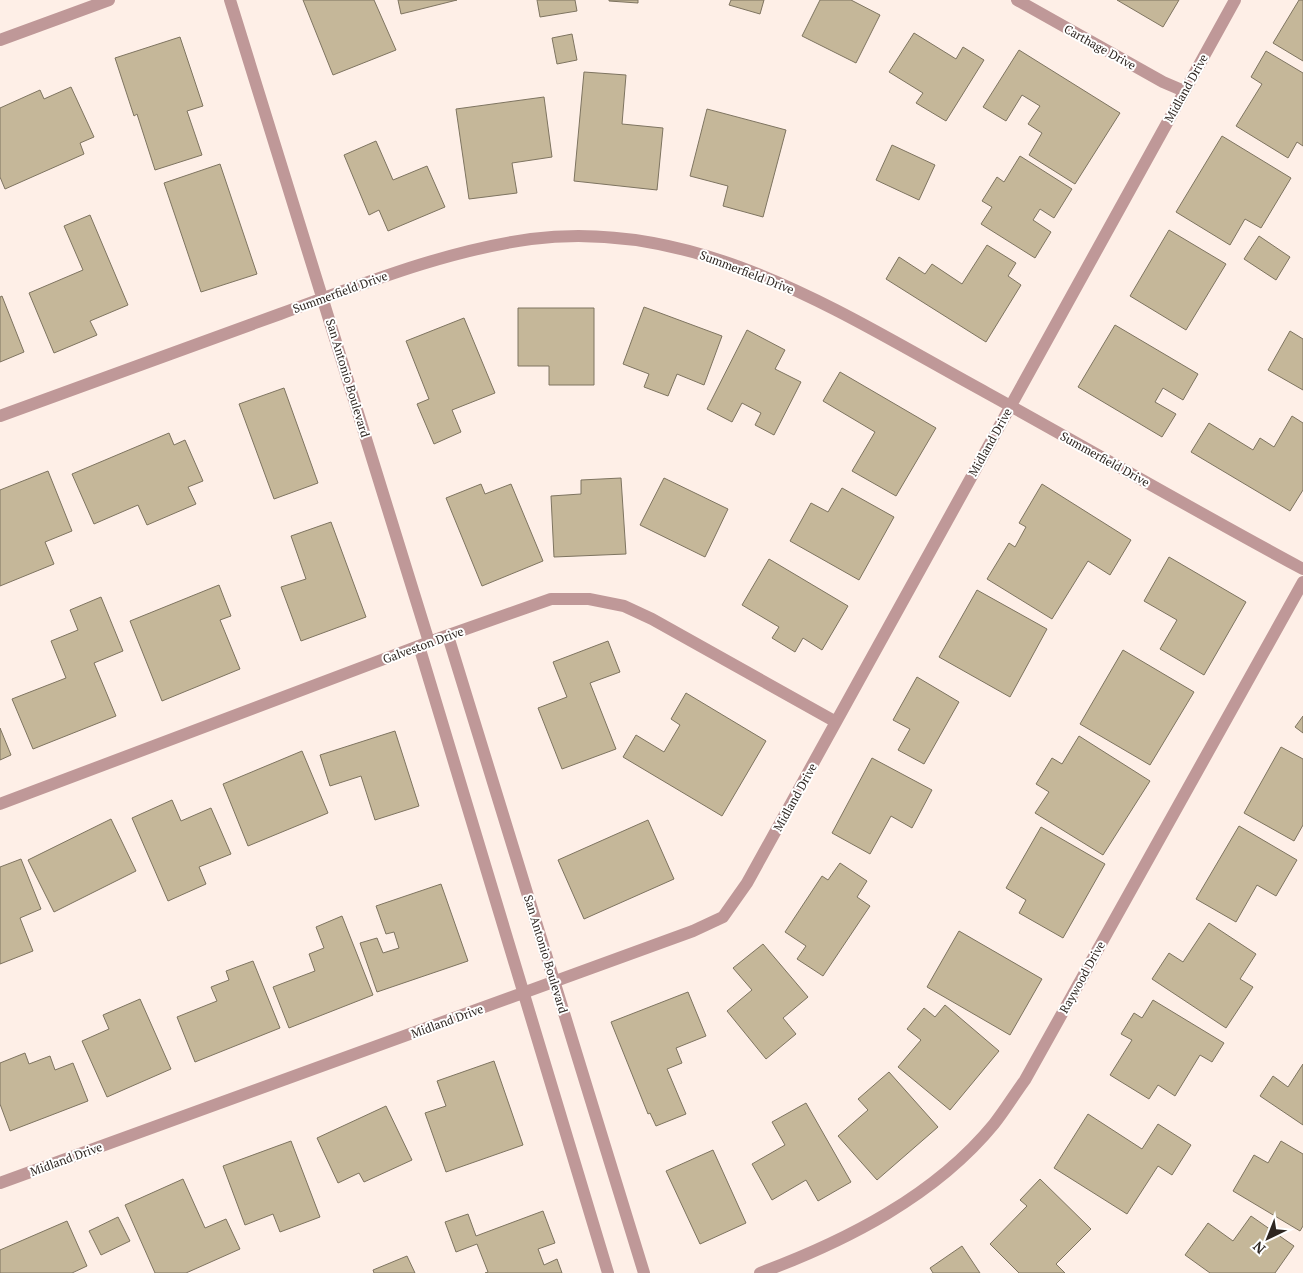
<svg xmlns="http://www.w3.org/2000/svg" width="1303" height="1273" font-family="'PT Serif',serif">
<style>
.building{fill:#c5b799;stroke:#7e7460}
.lines{fill:none;stroke-linecap:round;stroke-linejoin:round}
.minor{stroke:#bf9898;stroke-width:12}
.labels{text-anchor:middle;dominant-baseline:central;stroke-width:4;stroke-linejoin:round;paint-order:stroke}
.street-label{font-size:12px;fill:#2e2621;stroke:#fff}
</style>
<rect width="100%" height="100%" fill="#feefe7"/>
<path class="building" d="M303,0h71l22,50 -63,25z
M398,0h59l-56,14z
M537,0h38l2,11 -37,6z
M609,0h29v3l-29,-2z
M731,0h33l-4,14 -31,-9z
M820,0h31l29,15 -24,48 -54,-27z
M1117,0h62l-16,27z
M1299,0h4v61l-30,-18z
M914,33l42,26 7,-12 21,13 -38,61 -30,-18 7,-10 -34,-21z
M572,34l5,26 -20,4 -5,-26z
M180,37l23,69 -16,5 15,44 -47,15 -18,-56 -3,2 -19,-58z
M1019,50l101,63 -45,71 -46,-29 13,-22 -14,-9 12,-18 -18,-11 -16,26 -23,-14z
M1266,51l37,22v73l-6,-4 -9,16 -52,-32 26,-42 -11,-7z
M584,72l42,3 -4,49 41,4 -6,62 -83,-9z
M71,87l23,50 -14,6 4,11 -79,35 -5,-12v-69l40,-18 4,9z
M544,97l8,60 -40,6 5,30 -48,6 -13,-90z
M707,109l79,21 -23,87 -40,-11 5,-20 -38,-10z
M1222,136l69,42 -30,50 -16,-9 -15,26 -54,-33z
M376,141l17,39 34,-14 18,41 -57,24 -9,-21 -10,5 -25,-60z
M892,145l43,20 -16,35 -43,-20z
M1020,156l52,33 -18,29 -14,-9 -7,11 18,12 -16,26 -54,-34 11,-17 -10,-6 15,-24 7,5z
M220,164l37,110 -56,18 -37,-109z
M90,215l38,90 -38,16 7,14 -43,18 -25,-60 54,-23 -19,-44z
M1169,230l57,34 -40,66 -56,-34z
M1259,236l31,21 -14,23 -32,-21z
M987,245l29,18 -8,13 13,9 -35,57 -100,-63 13,-22 26,17 7,-10 30,20z
M2,296l22,56 -24,10v-65z
M644,307l78,29 -18,49 -27,-11 -9,22 -24,-9 5,-13 -26,-10z
M518,308h76v77h-45v-19h-31z
M464,318l31,75 -43,17 9,22 -27,12 -17,-40 12,-5 -23,-58z
M1115,325l83,49 -15,26 -20,-12 -8,14 21,12 -14,23 -84,-50z
M747,330l38,20 -10,19 26,13 -27,53 -19,-10 6,-12 -19,-10 -10,19 -25,-13z
M1290,331l13,8v51l-35,-20z
M840,372l96,56 -40,68 -44,-25 23,-39 -52,-31z
M284,388l34,95 -44,16 -35,-95z
M1292,416l11,7v67l-13,21 -99,-59 18,-29 44,27 7,-12 14,9z
M169,433l5,12 11,-5 18,41 -15,6 8,17 -49,21 -9,-20 -44,19 -22,-50z
M48,471l24,60 -27,11 9,22 -54,22v-96z
M621,478l5,76 -72,3 -3,-61 30,-2v-14z
M664,478l64,31 -23,48 -65,-32z
M481,484l4,10 26,-10 32,77 -61,25 -36,-88z
M1042,484l89,56 -21,35 -22,-14 -36,58 -65,-40 22,-36 6,4 11,-20 -7,-4z
M842,488l52,29 -35,63 -69,-39 21,-38 17,9z
M331,522l35,95 -65,24 -20,-54 25,-8 -15,-43z
M1169,557l77,45 -42,73 -44,-26 17,-29 -33,-19z
M769,559l79,47 -26,44 -19,-12 -8,14 -23,-14 7,-11 -37,-22z
M219,585l12,31 -11,4 20,49 -78,32 -32,-80z
M977,590l70,39 -37,68 -71,-40z
M101,597l22,54 -29,12 22,53 -83,33 -21,-50 54,-21 -15,-37 27,-11 -8,-20z
M608,641l12,31 -30,11 26,66 -54,20 -24,-61 29,-11 -14,-35z
M1123,650l71,42 -44,73 -70,-41z
M917,677l42,25 -35,62 -26,-14 12,-21 -17,-9z
M686,693l80,48 -44,75 -99,-59 13,-22 28,17 16,-27 -9,-6z
M1303,716v17l-8,-6z
M0,728l11,27 -11,5z
M395,731l24,75 -44,14 -14,-44 -31,10 -10,-31z
M1079,736l71,45 -47,74 -68,-42 14,-21 -13,-8 16,-26 10,6z
M1281,747l22,12v66l-9,16 -50,-28z
M302,751l26,62 -80,33 -25,-62z
M872,758l60,32 -20,38 -21,-12 -21,38 -38,-21z
M172,800l9,21 30,-13 20,46 -32,13 7,17 -38,17 -36,-83z
M111,819l25,52 -82,41 -26,-52z
M648,820l26,59 -90,40 -26,-59z
M1239,826l58,34 -21,36 -19,-11 -21,37 -40,-23z
M1041,827l64,37 -42,74 -44,-25 7,-13 -20,-12z
M21,859l20,50 -21,9 13,33 -33,13v-97z
M840,863l27,18 -10,16 13,9 -47,70 -26,-17 9,-13 -21,-14 37,-56 6,4z
M441,884l27,77 -91,31 -17,-49 17,-5 6,15 16,-5 -5,-16 -8,2 -10,-28z
M342,916l31,79 -84,33 -16,-41 42,-16 -6,-17 15,-6 -8,-21z
M1209,923l47,31 -16,25 13,8 -27,41 -74,-49 17,-26 14,9z
M959,931l83,48 -32,56 -83,-48z
M763,944l45,53 -25,21 13,16 -30,25 -39,-48 25,-21 -19,-22z
M253,961l27,67 -85,34 -18,-45 40,-16 -6,-14 18,-7 -3,-9z
M688,992l18,44 -30,12 6,15 -15,6 19,45 -30,12 -6,-13 -2,1 -37,-92z
M140,999l31,70 -64,28 -25,-56 27,-12 -6,-14z
M1153,1000l71,43 -12,19 -12,-7 -25,41 -17,-11 -9,14 -39,-24 22,-35 -11,-6 13,-21 8,5z
M945,1005l54,46 -49,59 -52,-43 23,-27 -14,-11 17,-21 11,9z
M25,1053l4,11 21,-8 5,14 18,-7 15,38 -78,30 -10,-27v-41z
M494,1061l29,84 -77,27 -21,-59 21,-7 -9,-25z
M1303,1064v61l-43,-29 13,-20 15,11z
M889,1072l49,55 -61,53 -39,-44 30,-26 -10,-11z
M806,1103l45,79 -33,19 -12,-21 -34,20 -20,-36 33,-19 -13,-23z
M386,1106l26,54 -48,22 -5,-9 -21,10 -21,-45z
M1088,1114l54,35 16,-25 33,21 -19,30 -14,-9 -31,48 -73,-46z
M291,1141l29,76 -40,15 -7,-18 -28,11 -22,-59z
M1281,1141l22,13v72l-3,5 -67,-40 21,-36 14,8z
M713,1150l33,73 -46,21 -34,-73z
M183,1179l22,49 21,-9 14,30 -54,24h-31l-30,-68z
M1040,1179l51,50 -35,35 9,9h-46l-29,-29 37,-38 -7,-6z
M543,1211l12,32 -17,6 6,16 13,-6 5,14h-77l3,-1 -11,-28 -21,8 -11,-30 23,-8 8,22z
M1251,1216l43,30 -19,27h-65l-25,-18 23,-32 25,18z
M118,1217l12,24 -29,14 -12,-24z
M67,1221l20,45 -15,7h-72v-23z
M962,1246l18,27h-47l-3,-5z
M407,1256l8,17h-41l-1,-3z"/>
<g class="lines">
<path class="minor" d="M230,0l199,642
M1017,0l146,82 21,9
M0,40l109,-40
M0,416c93,-34 187,-68 280,-102 83,-30 164,-63 251,-75 170,-22 314,77 456,154 105,58 210,119 316,176
M448,636l196,637
M419,646l189,627
M0,804l429,-162 122,-43h38l35,7 28,13 184,103
M0,1183l693,-252 30,-14 24,-34 488,-883
M760,1273c86,-32 175,-77 234,-149 11,-14 20,-29 31,-44l278,-498"/>
</g>
<g class="labels">
<g class="street-label">
<text transform="translate(1100 47) rotate(29)">Carthage Drive</text>
<text transform="translate(1186 88) rotate(-61)">Midland Drive</text>
<text transform="translate(747 272) rotate(21)">Summerfield Drive</text>
<text transform="translate(340 292) rotate(-20)">Summerfield Drive</text>
<text transform="translate(348 378) rotate(73)">San Antonio Boulevard</text>
<text transform="translate(990 442) rotate(-61)">Midland Drive</text>
<text transform="translate(1105 459) rotate(29)">Summerfield Drive</text>
<text transform="translate(423 645) rotate(-20)">Galveston Drive</text>
<text transform="translate(795 797) rotate(-61)">Midland Drive</text>
<text transform="translate(546 954) rotate(73)">San Antonio Boulevard</text>
<text transform="translate(1082 977) rotate(-61)">Raywood Drive</text>
<text transform="translate(447 1021) rotate(-20)">Midland Drive</text>
<text transform="translate(66 1159) rotate(-20)">Midland Drive</text>
</g>
</g>
<g transform="translate(1268 1238) rotate(223)" stroke="#ffffff" stroke-width="4" paint-order="stroke">
<path d="M0-4L9 19L0 12L-9 19Z" fill="#2e2621"/>
<text y="-8" font-size="14" font-weight="bold" text-anchor="middle" fill="#2e2621">N</text>
</g>
</svg>
